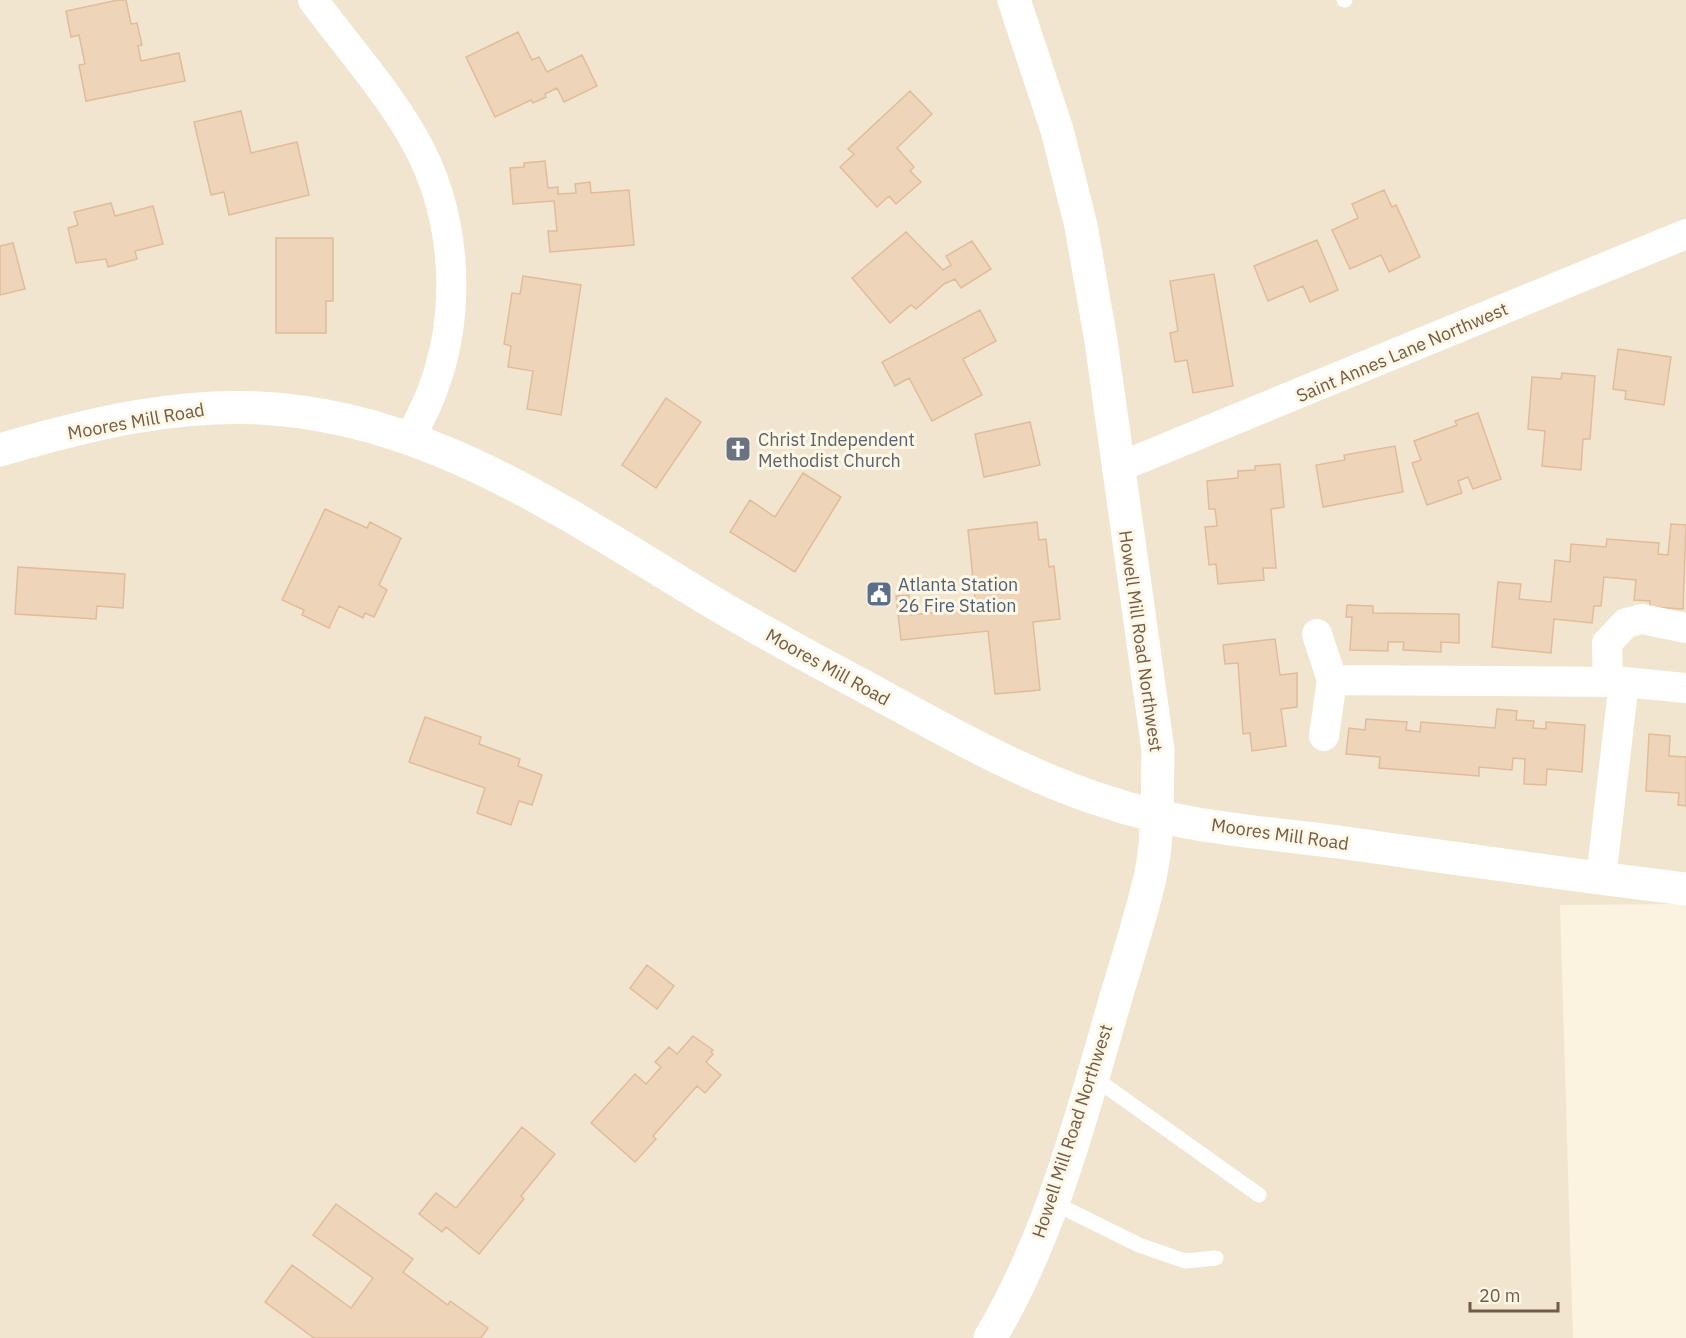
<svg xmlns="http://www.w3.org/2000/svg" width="1686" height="1338" font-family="'IBM Plex Sans',sans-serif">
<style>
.residential{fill:#f2e5cf}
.building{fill:#eed4b9;stroke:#e0bc9a;stroke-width:1.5}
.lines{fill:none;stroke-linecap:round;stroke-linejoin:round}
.lane{stroke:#fff;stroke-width:15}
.street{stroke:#fff;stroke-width:30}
.secondary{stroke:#fff;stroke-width:33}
.labels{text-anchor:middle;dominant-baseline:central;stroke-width:6;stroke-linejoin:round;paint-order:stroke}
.street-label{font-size:18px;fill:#705b49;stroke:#fef7e6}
.worship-label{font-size:18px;fill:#5b616d;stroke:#fef7e6;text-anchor:start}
.service-label{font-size:18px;fill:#4e5e75;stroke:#fef7e6;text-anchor:start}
</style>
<rect width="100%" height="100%" fill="#fbf3e0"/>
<path class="residential" d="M0,0h1686v904l-126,1 13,433h-1573z"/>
<path class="building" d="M118,0h8l5,24 6,-1 5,22 -4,1 3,15 38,-8 6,28 -99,20 -7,-36 6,-1 -6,-29 -8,2 -5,-26z
M518,32l14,28 7,-3 8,15 35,-17 15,31 -33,16 -7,-14 -12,6 1,3 -13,6 -2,-3 -36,17 -29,-60z
M910,91l22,23 -35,34 17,19 -4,4 11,11 -25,22 -7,-8 -12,11 -37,-40 14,-13 -6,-5z
M241,111l10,42 46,-11 12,53 -80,20 -5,-23 -13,3 -17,-73z
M545,161l3,27 10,-1v7l18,-1 -1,-9 15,-2 1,11 38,-3 5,55 -84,7 -2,-21h9l-3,-30 -41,3 -3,-36 14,-1v-4z
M1384,190l8,17 4,-2 24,52 -31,15 -8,-17 -31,14 -18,-39 26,-12 -6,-14z
M111,203l4,13 38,-10 10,38 -28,7 2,8 -29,8 -2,-8 -30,4 -8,-35 10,-3 -4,-13z
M906,232l37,38 8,-5 -5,-9 26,-15 19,28 -30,19 -6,-9 -11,5 -28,25 -5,-4 -21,18 -38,-45z
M276,238h57v63h-7v32h-50z
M1317,240l21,50 -28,12 -7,-16 -35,15 -14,-35z
M13,243l12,46 -25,6v-49z
M1214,274l19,112 -40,7 -6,-33 -12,2 -5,-29 8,-2 -8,-50z
M523,276l58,9 -20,130 -34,-6 6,-38 -25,-4 3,-21 -7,-2 8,-51 8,1z
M980,310l16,31 -33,18 19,36 -50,26 -23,-43 -14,8 -13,-24z
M1618,349l53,8 -7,48 -39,-6 1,-8 -13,-2z
M1562,373l33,3 -5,63h-7l-2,31 -39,-4 3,-35 -17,-2 4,-52 29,2z
M666,398l35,24 -45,66 -34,-23z
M1478,413l23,66 -28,10 -5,-12 -10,4 4,12 -35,12 -15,-42 9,-3 -7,-19 43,-16 -2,-4z
M1030,422l10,43 -56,12 -9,-43z
M1395,446l8,46 -80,15 -7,-42 29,-5 -1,-5z
M1280,464l4,43 -13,2 5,59h-13l1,12 -46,4 -2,-20 -7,1 -4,-38 12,-1 -2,-17h-6l-2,-28 31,-3v-7l17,-1v-4z
M803,473l38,24 -46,75 -65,-40 20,-32 25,17z
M325,509l42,19 3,-6 31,16 -22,47 8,5 -13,27 -9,-4 -2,5 -24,-12 -10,22 -27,-13 2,-5 -22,-10z
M1037,522l2,18 7,-1 3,28 5,-1 6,53 -27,3 7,68 -45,4 -7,-63 -87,9 -5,-44 13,-1 2,20 65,-7 -8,-78z
M1671,524l15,1 -3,84 -33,-2v-6l-16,-1 2,-20 -32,-3 -3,29h-7l-2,17 -38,-4 -3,34 -59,-6 6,-65 23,2 -2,15 32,3 4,-42 15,2 1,-18 35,3 1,-8 52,4 -1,11 10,1z
M18,567l107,7 -2,34 -26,-2 -1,13 -81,-5z
M1347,605l26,1v7l86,1v29l-18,-1v10l-38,-2 1,-8h-16v9l-38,-1 2,-33h-6z
M1275,639l5,36 17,-2v34l-16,2 5,37 -34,5 -2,-18 -7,1 -5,-71 -13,1 -2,-19z
M1497,709l20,2 -1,9 18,1 -1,7 13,1v-7l39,3 -3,47 -35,-3 -1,16 -22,-1 1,-25 -12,-1 -1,12 -33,-3v9l-100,-8 1,-11 -34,-3 3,-26 16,2 1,-11 41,3 -1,8 14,2 1,-10 74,6z
M425,717l56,20 -2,7 41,15 -2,7 24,9 -10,30 -13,-4 -8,24 -34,-12 8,-25 -76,-26z
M1649,734l21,2 -1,20 17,1v49l-8,-1 1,-12 -33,-2z
M647,965l27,21 -17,23 -27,-21z
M693,1036l20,14 -2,2 2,2 -7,8 15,13 -16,18 -8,-7 -44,50 3,3 -21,23 -44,-39 44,-49 11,10 15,-17 -6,-5 14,-15 8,7z
M522,1127l33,27 -34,42 3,3 -45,55 -33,-27 -4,5 -23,-18 17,-21 20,15z
M336,1204l77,55 -10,13 45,33 2,-4 38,27 -7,10h-167l-49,-36 27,-37 59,43 22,-30 -60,-43z"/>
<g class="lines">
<path class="lane" d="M1344,0h1
M1093,1077l166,118
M1052,1202l87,43 46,16 31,-3"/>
<path class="street" d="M313,0c33,45 72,88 100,137 43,74 50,171 20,252 -6,17 -15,33 -23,49
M1117,468l569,-234
M1317,634l15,46
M1608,682l-1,-39 19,-20 16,-4 44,9
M1624,682l62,6
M1324,736l8,-56 292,2 -23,196"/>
<path class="secondary" d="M0,450c88,-26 182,-49 274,-41 159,12 293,105 425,185 59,36 120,68 181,101 73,40 148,82 227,107 74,25 154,30 231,40 116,16 232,33 348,47
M990,1338c58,-97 89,-212 120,-320 13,-46 29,-93 40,-140 9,-41 7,-86 8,-128l-57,-409 -20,-115 -24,-96 -43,-130"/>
</g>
<defs>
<g id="church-square" transform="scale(1.35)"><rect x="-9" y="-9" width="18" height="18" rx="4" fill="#6b7280" stroke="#fef7e6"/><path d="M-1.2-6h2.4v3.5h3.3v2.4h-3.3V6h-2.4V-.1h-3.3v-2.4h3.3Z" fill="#fff"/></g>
<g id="civic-square" transform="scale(1.35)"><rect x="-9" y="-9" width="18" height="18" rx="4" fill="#5c6f8a" stroke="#fef7e6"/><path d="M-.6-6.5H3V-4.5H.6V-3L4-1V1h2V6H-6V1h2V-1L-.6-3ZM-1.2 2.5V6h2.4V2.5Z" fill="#fff"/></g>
</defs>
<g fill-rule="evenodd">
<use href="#church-square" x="738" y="449"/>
<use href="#civic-square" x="879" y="594"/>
</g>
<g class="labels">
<g class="street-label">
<text transform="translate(1402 352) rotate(-23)">Saint Annes Lane Northwest</text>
<text transform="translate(136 421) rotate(-10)">Moores Mill Road</text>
<text transform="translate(1141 641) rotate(82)">Howell Mill Road Northwest</text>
<text transform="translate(828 667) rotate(29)">Moores Mill Road</text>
<text transform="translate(1280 834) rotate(8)">Moores Mill Road</text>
<text transform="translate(1072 1131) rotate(-72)">Howell Mill Road Northwest</text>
</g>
<g class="worship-label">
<text x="758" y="439">Christ Independent<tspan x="758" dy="21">Methodist Church</tspan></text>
</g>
<g class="service-label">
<text x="898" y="584">Atlanta Station<tspan x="898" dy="21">26 Fire Station</tspan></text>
</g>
</g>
<path d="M1470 1302v9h88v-9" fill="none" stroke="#705b49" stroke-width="3"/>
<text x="1479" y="1302" font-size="18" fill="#705b49" stroke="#fef7e6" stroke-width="4.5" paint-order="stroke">20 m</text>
</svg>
